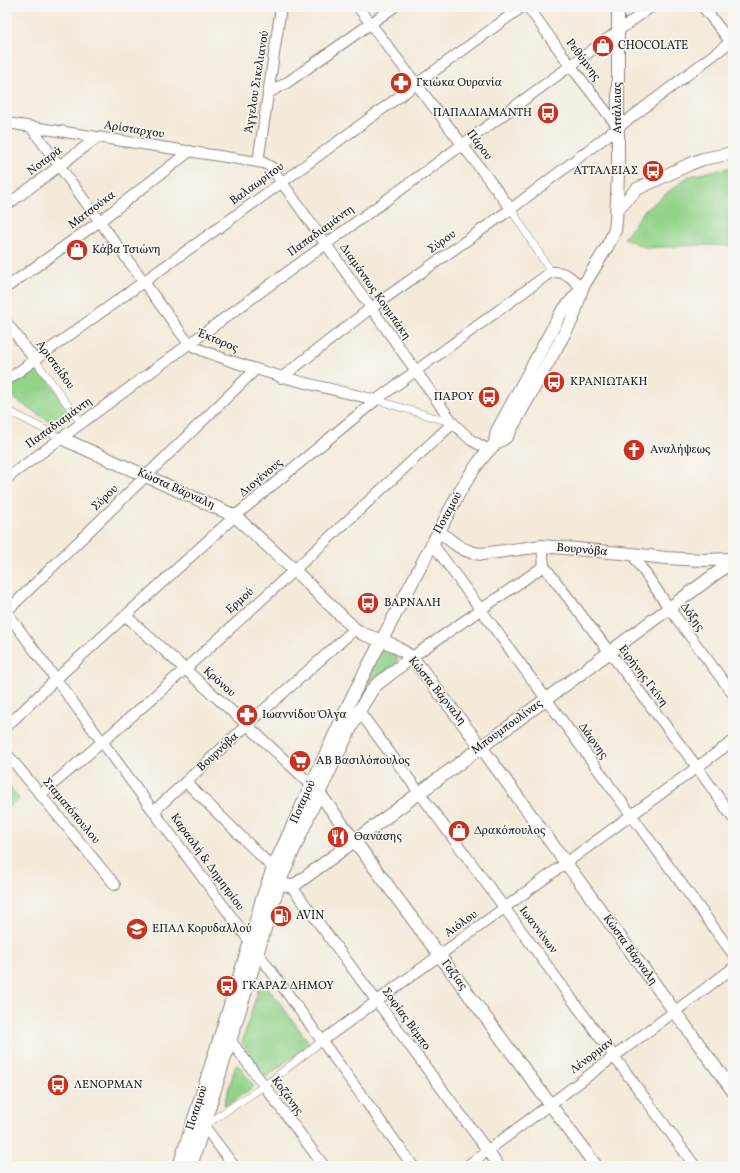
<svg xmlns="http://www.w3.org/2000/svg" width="740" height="1173" font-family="Vollkorn,serif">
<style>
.green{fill:#93d38a;stroke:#587853}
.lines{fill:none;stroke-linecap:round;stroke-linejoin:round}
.pedestrian-casing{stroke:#88837b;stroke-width:8}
.minor-casing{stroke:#88837b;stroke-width:12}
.tertiary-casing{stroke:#88837b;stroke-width:14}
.pedestrian{stroke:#fff;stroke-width:7}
.minor{stroke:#fff;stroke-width:10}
.tertiary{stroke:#fff;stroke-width:12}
.labels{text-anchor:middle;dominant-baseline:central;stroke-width:3;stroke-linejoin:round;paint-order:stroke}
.poi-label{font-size:12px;fill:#1c1c1c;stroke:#f6f6f2;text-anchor:start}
.street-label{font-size:12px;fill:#1c1c1c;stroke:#f6f6f2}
</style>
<rect width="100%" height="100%" fill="#f6f6f2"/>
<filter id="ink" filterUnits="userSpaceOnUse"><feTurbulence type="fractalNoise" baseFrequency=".025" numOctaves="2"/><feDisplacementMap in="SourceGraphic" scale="8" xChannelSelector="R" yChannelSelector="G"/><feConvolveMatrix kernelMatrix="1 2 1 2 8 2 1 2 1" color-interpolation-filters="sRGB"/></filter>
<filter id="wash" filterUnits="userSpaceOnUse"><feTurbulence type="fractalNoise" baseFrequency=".012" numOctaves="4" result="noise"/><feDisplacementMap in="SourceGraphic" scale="16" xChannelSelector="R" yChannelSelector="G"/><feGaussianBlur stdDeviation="0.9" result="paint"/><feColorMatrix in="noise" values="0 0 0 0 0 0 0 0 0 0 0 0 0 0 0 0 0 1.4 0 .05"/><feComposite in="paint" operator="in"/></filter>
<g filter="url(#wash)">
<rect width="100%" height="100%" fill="#f4eada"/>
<path class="green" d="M733,167v79l-33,-1 -54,3 -22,-10 21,-28 44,-34z
M39,368l32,43 -18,13 -46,-30v-4z
M388,647l9,7v7l-2,3 -23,17h-3l-1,-2 14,-30z
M9,786l10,13 -12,9v-20z
M264,982l46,62 -44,33 -24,-35 18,-58z
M236,1065l3,1 15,20 -27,20 -3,-2z"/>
</g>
<g filter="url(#ink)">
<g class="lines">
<g class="pedestrian-casing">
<path id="pedestrian" d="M511,209l40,63
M35,360l46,63
M376,400l77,23
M7,410l54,28
M205,1125l59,-39 58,-45"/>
</g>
<g class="minor-casing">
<path id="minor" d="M358,7l153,202
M528,7l42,58 48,62
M703,7l30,38
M268,93l20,-11 106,-75
M7,123l257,40 7,4 182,256 18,17 18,10
M31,127l158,217c12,7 26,11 39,16 49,17 98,28 148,40
M258,162l23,-155
M7,205l91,-68
M7,287l93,-66 90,-70
M7,323l28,37
M281,378l90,-70 140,-99 222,-169
M7,380l274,-197 241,-176
M7,478l182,-134 462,-337
M432,543l301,411
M542,546l2,20 153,201 36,51
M632,554l37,54 64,86
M7,611l248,-241
M7,613l235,318 171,235
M126,616l121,109 70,65
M412,657l132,-91
M359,711l336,455
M7,726l49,-47 179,-163 141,-116 175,-128c16,-1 20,6 31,16
M7,754l108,131
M186,782l87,86
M40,795c142,-119 277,-246 413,-372
M154,811l93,-86 108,-96
M292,887l207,279
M231,1041l93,125
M322,1041l411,-300
M204,1126l30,40
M467,1166l266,-198"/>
</g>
<g class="tertiary-casing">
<path id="tertiary" d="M617,210l20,-21 53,-25 13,-5 30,-6
M61,438l174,78 59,54 61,59 8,5 28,10 21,13 69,90 252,344
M495,443l2,-12 64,-118 21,-25 25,-41 8,-17 1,-9 2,-47v-167
M439,531c13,11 25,22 43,23l60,-8 90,8 33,4 38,2 30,-1
M319,793l277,373
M280,883l12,4 441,-326
M179,1166l71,-224 11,-40 12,-34 80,-173 107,-204c10,-16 20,-33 34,-46 4,-4 9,-5 13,-9l66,-118 9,-30
M191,1166l48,-153 33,-107 11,-32 36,-81 40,-82 11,-18 5,-7 37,-29"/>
</g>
<use href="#pedestrian" class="pedestrian"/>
<use href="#minor" class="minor"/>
<use href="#tertiary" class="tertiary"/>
</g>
</g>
<defs>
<g id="shop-disc" transform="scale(1.15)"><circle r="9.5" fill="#c8321e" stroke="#f6f6f2"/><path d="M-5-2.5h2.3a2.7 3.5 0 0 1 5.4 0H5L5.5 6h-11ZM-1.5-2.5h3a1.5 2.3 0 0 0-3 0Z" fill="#fff"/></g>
<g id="pharmacy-disc" transform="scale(1.15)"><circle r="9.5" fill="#c8321e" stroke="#f6f6f2"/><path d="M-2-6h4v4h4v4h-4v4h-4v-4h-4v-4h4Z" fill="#fff"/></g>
<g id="bus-disc" transform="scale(1.15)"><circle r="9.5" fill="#c8321e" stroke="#f6f6f2"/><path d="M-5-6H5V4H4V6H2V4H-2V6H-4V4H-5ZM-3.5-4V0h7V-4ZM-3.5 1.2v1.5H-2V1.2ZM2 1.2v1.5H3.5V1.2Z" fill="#fff"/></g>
<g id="church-disc" transform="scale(1.15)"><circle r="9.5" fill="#c8321e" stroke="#f6f6f2"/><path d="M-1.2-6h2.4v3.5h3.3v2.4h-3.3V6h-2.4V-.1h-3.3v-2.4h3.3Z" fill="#fff"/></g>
<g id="supermarket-disc" transform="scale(1.15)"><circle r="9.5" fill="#c8321e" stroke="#f6f6f2"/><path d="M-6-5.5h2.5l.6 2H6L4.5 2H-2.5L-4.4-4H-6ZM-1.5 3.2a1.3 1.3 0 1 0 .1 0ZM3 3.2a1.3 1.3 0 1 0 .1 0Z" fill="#fff"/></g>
<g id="restaurant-disc" transform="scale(1.15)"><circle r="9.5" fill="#c8321e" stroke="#f6f6f2"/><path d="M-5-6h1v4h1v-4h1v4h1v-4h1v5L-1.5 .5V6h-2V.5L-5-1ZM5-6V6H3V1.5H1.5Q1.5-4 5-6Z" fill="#fff"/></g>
<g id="fuel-disc" transform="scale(1.15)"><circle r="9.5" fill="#c8321e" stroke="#f6f6f2"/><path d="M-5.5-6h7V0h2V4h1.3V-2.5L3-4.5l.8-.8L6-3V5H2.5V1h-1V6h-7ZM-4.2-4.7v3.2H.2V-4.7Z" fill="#fff"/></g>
<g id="school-disc" transform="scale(1.15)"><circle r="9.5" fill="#c8321e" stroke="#f6f6f2"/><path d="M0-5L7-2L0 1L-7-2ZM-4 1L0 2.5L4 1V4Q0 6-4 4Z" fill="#fff"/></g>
</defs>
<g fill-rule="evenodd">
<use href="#shop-disc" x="603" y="46"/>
<use href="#pharmacy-disc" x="401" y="83"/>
<use href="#bus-disc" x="548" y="113"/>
<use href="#bus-disc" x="653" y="171"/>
<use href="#shop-disc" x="77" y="250"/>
<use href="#bus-disc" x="554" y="382"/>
<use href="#bus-disc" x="489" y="397"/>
<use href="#church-disc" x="634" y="450"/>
<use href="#bus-disc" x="368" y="603"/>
<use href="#pharmacy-disc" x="247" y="715"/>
<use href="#supermarket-disc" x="300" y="761"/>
<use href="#shop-disc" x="459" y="831"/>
<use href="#restaurant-disc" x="338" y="837"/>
<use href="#fuel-disc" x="281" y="916"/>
<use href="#school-disc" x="137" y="929"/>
<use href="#bus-disc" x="227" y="986"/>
<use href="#bus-disc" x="58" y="1085"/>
</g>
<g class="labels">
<g class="poi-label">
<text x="618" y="46">CHOCOLATE</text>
<text x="416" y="83">Γκιώκα Ουρανία</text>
<text x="532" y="113" text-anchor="end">ΠΑΠΑΔΙΑΜΑΝΤΗ</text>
<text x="638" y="171" text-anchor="end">ΑΤΤΑΛΕΙΑΣ</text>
<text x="92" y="250">Κάβα Τσιώνη</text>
<text x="570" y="382">ΚΡΑΝΙΩΤΑΚΗ</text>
<text x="474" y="397" text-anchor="end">ΠΑΡΟΥ</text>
<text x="650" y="450">Αναλήψεως</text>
<text x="384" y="603">ΒΑΡΝΑΛΗ</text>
<text x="262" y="715">Ιωαννίδου Όλγα</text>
<text x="316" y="761">ΑΒ Βασιλόπουλος</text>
<text x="474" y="831">Δρακόπουλος</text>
<text x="354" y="837">Θανάσης</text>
<text x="296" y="916">AVIN</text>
<text x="152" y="929">ΕΠΑΛ Κορυδαλλού</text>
<text x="242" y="986">ΓΚΑΡΑΖ ΔΗΜΟΥ</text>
<text x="74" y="1085">ΛΕΝΟΡΜΑΝ</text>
</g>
<g class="street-label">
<text transform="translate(583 60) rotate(53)">Ρεθύμνης</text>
<text transform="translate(257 82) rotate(-81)">Άγγελου Σικελιανού</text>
<text transform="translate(618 108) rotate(-90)">Αττάλειας</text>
<text transform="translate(134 130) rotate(9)">Αρίσταρχου</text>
<text transform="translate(479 145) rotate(53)">Πάρου</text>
<text transform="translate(45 161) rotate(-37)">Νοταρά</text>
<text transform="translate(257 184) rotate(-36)">Βαλαωρίτου</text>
<text transform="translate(92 210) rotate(-37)">Ματσούκα</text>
<text transform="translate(321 231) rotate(-36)">Παπαδιαμάντη</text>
<text transform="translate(442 242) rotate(-35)">Σύρου</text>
<text transform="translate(375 292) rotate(55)">Διαμάντως Κουμπάκη</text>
<text transform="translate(218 341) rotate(22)">Έκτορος</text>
<text transform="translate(55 365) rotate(54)">Αριστείδου</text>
<text transform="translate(59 423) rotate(-36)">Παπαδιαμάντη</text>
<text transform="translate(261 478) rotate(-40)">Διογένους</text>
<text transform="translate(176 489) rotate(24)">Κώστα Βάρναλη</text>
<text transform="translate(105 498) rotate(-44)">Σύρου</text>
<text transform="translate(448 513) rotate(-61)">Ποταμού</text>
<text transform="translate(582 550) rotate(5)">Βουρνόβα</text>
<text transform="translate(240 601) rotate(-42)">Ερμού</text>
<text transform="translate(692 617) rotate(54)">Δόξης</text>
<text transform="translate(643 676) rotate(53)">Ειρήνης Γκίνη</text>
<text transform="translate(219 682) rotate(42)">Κρόνου</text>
<text transform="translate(437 691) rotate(51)">Κώστα Βάρναλη</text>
<text transform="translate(507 727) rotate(-36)">Μπουμπουλίνας</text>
<text transform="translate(593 741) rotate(54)">Δάφνης</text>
<text transform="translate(218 752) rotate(-43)">Βουρνόβα</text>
<text transform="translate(303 802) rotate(-66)">Ποταμού</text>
<text transform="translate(71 811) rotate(50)">Σταματόπουλου</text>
<text transform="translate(207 862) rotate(54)">Καραολή &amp; Δημητρίου</text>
<text transform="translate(461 924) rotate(-36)">Αιόλου</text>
<text transform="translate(538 930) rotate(53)">Ιωαννίνων</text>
<text transform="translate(630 950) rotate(54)">Κώστα Βάρναλη</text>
<text transform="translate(454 975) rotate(53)">Γαζίας</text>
<text transform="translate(406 1019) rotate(54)">Σοφίας Βέμπο</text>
<text transform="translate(592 1056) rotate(-37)">Λένορμαν</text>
<text transform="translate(287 1096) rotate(53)">Κοζάνης</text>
<text transform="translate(197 1108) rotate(-72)">Ποταμού</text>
</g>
</g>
<rect width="740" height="1173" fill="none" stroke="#f6f6f2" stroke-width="24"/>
</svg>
